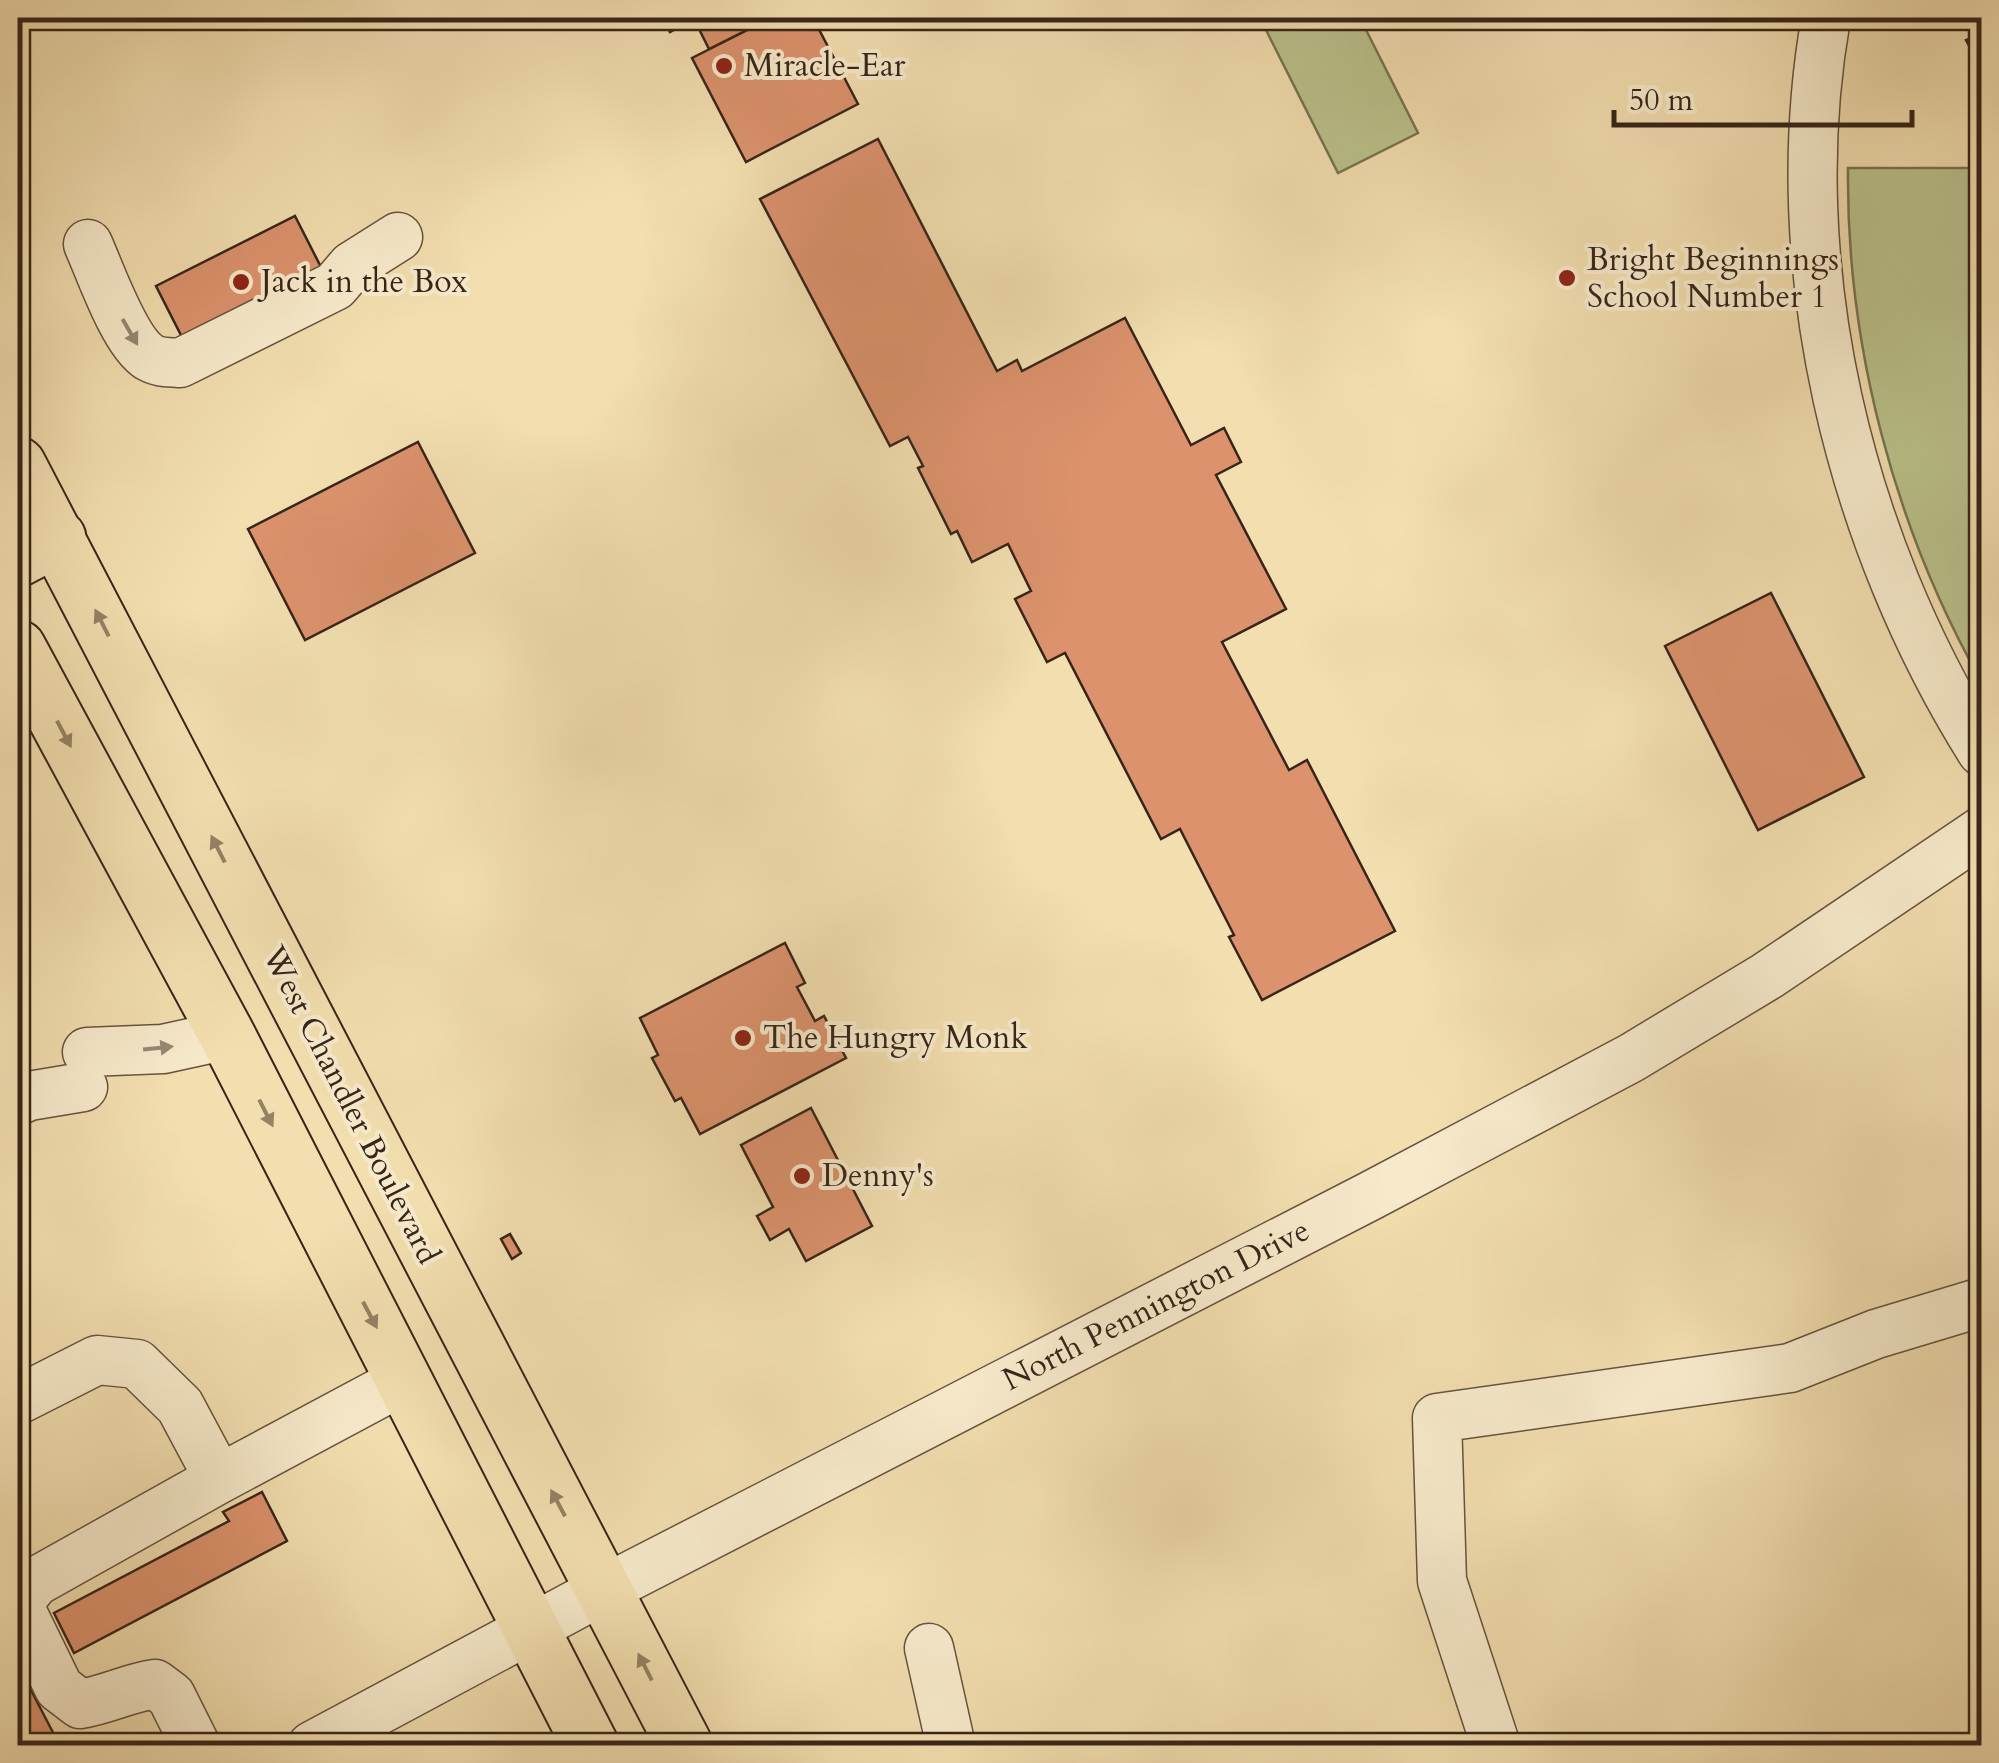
<svg xmlns="http://www.w3.org/2000/svg" width="1999" height="1763" font-family="Cardo,serif">
<style>
.green{fill:#bac18b;stroke:#787352;stroke-width:2.5}
.building{fill:#db926d;stroke:#37251a;stroke-width:2.5}
.lines{fill:none;stroke-linecap:round;stroke-linejoin:round}
.minor-casing{stroke:#66533f;stroke-width:51}
.major-casing{stroke:#37251a;stroke-width:59}
.minor{stroke:#f7eacb;stroke-width:48}
.major{stroke:#f2deaf;stroke-width:55}
.oneway{fill:#978872}
.oneway2{fill:#948264}
.poi-dot{fill:#8f2418;stroke:#f7eacb;stroke-width:4}
.labels{text-anchor:middle;dominant-baseline:central;stroke-width:8;stroke-linejoin:round;paint-order:stroke}
.poi-label{font-size:32px;fill:#37251a;stroke:#f7eacb;text-anchor:start}
.street-label{font-size:32px;fill:#37251a;stroke:#f7eacb}
</style>
<rect width="100%" height="100%" fill="#f2deaf"/>
<filter id="stains"><feTurbulence type="fractalNoise" baseFrequency=".002" numOctaves="4"/><feColorMatrix values="0 0 0 0 .2 0 0 0 0 .09 0 0 0 0 .02 0 0 0 .5 -.17"/></filter>
<radialGradient id="worn" r=".72"><stop offset=".6" stop-color="#630" stop-opacity="0"/><stop offset="1" stop-color="#630" stop-opacity=".3"/></radialGradient>
<path class="green" d="M1277,18h83l58,115 -80,40 -75,-149z
M1848,168h133v513c-87,-154 -135,-337 -133,-513z"/>
<path class="building" d="M662,18h109l-62,31 -15,-30 -24,13z
M771,18h42l45,86 -112,58 -54,-104z
M1982,33v37l-16,-30z
M878,139l119,232 20,-11 5,11 103,-53 66,127 33,-17 17,34 -25,13 70,134 -64,33 67,128 18,-10 88,171 -133,69 -33,-63 5,-2 -54,-106 -19,10 -96,-186 -18,9 -32,-63 16,-8 -23,-47 -36,18 -15,-31 -6,3 -33,-66 5,-2 -15,-29 -18,9 -130,-247z
M295,216l31,61 -139,70 -31,-61z
M418,442l57,111 -170,87 -57,-111z
M1771,593l93,184 -106,53 -93,-184z
M785,943l20,40 -8,4 18,34 9,-5 22,42 -146,76 -19,-36 -6,3 -23,-43 6,-3 -18,-37z
M811,1108l61,118 -66,35 -17,-32 -19,11 -13,-24 16,-9 -32,-62z
M510,1234l11,19 -9,6 -11,-20z
M262,1492l25,49 -213,112 -20,-40 175,-92 -6,-9z
M18,1665l42,81 -42,-3z"/>
<g class="lines">
<g class="minor-casing">
<path id="minor" d="M1826,18c-44,247 23,523 156,734
M88,244c13,29 36,97 61,113 10,6 20,5 31,6l155,-77 17,-20 46,-29
M87,1052l76,-3 64,-14
M18,1101l11,-5 54,-9
M18,1400l79,-40 40,4 43,42 39,73 185,-99
M929,1648l22,98
M196,1746l-25,-50 -16,-12c-27,4 -49,16 -75,20l-21,-16 -37,-76 1,-15 12,-15 184,-103
M312,1746l293,-157 765,-393 261,-138 136,-82 215,-145
M1496,1746l-54,-165 -5,-163 353,-50 86,-34 106,-32"/>
</g>
<g class="major-casing">
<path id="major" d="M18,465l667,1281
M18,559l40,-21
M18,648l209,387 364,711"/>
</g>
<use href="#minor" class="minor"/>
<use href="#major" class="major"/>
</g>
<defs><path id="oneway-solid" d="M-6-.8H1V-3.2L6.5 0L1 3.2V.8H-6Z" transform="scale(2.5)"/></defs>
<g class="oneway">
<use href="#oneway-solid" transform="translate(130 332) rotate(60)"/>
<use href="#oneway-solid" transform="translate(158 1048) rotate(-6)"/>
</g>
<g class="oneway2">
<use href="#oneway-solid" transform="translate(102 623) rotate(-117)"/>
<use href="#oneway-solid" transform="translate(64 734) rotate(62)"/>
<use href="#oneway-solid" transform="translate(218 849) rotate(-117)"/>
<use href="#oneway-solid" transform="translate(266 1113) rotate(63)"/>
<use href="#oneway-solid" transform="translate(370 1315) rotate(62)"/>
<use href="#oneway-solid" transform="translate(558 1503) rotate(-118)"/>
<use href="#oneway-solid" transform="translate(645 1667) rotate(-117)"/>
</g>
<g class="poi-dot">
<circle cx="724" cy="66" r="10"/>
<circle cx="1567" cy="278" r="10"/>
<circle cx="241" cy="282" r="10"/>
<circle cx="743" cy="1038" r="10"/>
<circle cx="802" cy="1176" r="10"/>
</g>
<g class="labels">
<g class="poi-label">
<text x="744" y="66">Miracle-Ear</text>
<text x="1587" y="260">Bright Beginnings<tspan x="1587" dy="37">School Number 1</tspan></text>
<text x="261" y="282">Jack in the Box</text>
<text x="763" y="1038">The Hungry Monk</text>
<text x="822" y="1176">Denny's</text>
</g>
<g class="street-label">
<text transform="translate(351 1105) rotate(63)">West Chandler Boulevard</text>
<text transform="translate(1156 1305) rotate(-27)">North Pennington Drive</text>
</g>
</g>
<rect width="1999" height="1763" fill="none" stroke="#f2deaf" stroke-width="60"/>
<rect x="20" y="20" width="1959" height="1723" fill="none" stroke="#37251a" stroke-width="5"/>
<rect x="30" y="30" width="1939" height="1703" fill="none" stroke="#37251a" stroke-width="2.5"/>
<path d="M1614 110v15h298v-15" fill="none" stroke="#37251a" stroke-width="5"/>
<text x="1629" y="110" font-size="30" fill="#37251a" stroke="#f7eacb" stroke-width="8" paint-order="stroke">50 m</text>
<rect width="100%" height="100%" filter="url(#stains)"/>
<rect width="100%" height="100%" fill="url(#worn)"/>
</svg>
